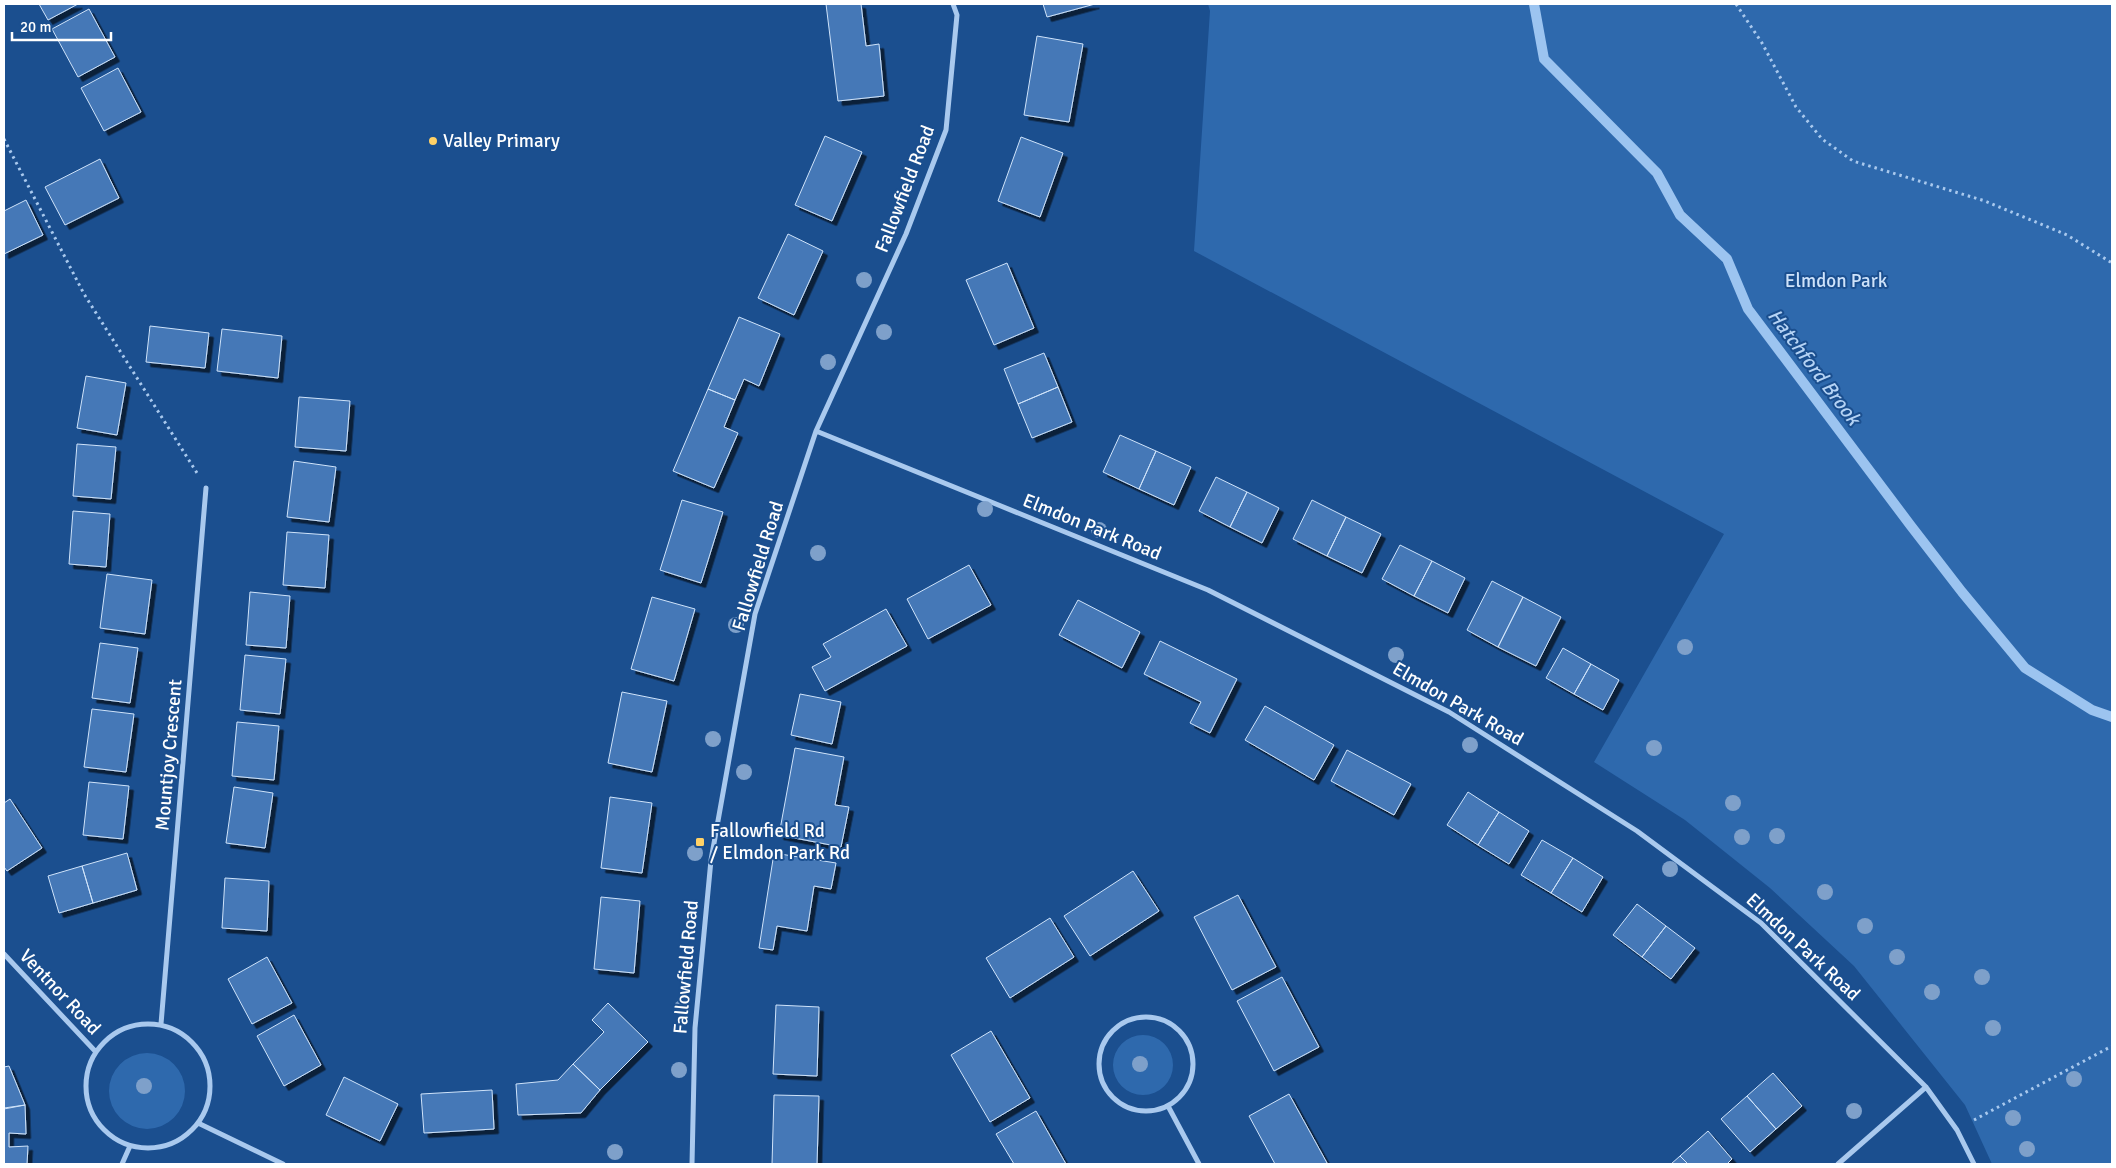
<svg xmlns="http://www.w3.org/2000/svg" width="2116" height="1168" font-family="Signika,sans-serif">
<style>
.green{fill:#2e69ad}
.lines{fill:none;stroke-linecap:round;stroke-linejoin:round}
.stream{stroke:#9cc4f0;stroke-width:10}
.building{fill:#4478b7;stroke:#cfe3fa;filter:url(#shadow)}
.path{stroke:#a9c9ee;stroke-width:3;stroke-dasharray:2.5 4;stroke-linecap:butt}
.street{stroke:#a9c9ee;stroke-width:5}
.tree{fill:#7ea0ca}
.poi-dot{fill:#ffd166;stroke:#1b4f8f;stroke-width:2}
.labels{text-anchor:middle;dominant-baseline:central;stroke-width:4;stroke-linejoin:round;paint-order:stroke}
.poi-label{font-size:19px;fill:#fff;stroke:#1b4f8f;text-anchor:start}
.street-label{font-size:19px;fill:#fff;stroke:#1b4f8f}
.park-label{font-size:19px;fill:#cfe3fa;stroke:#1b4f8f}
.water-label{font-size:20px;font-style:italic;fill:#b5d3f5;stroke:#1b4f8f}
</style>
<defs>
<filter id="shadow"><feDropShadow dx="4.5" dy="4.5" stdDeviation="0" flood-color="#0009"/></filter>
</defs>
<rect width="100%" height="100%" fill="#1b4f8f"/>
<path class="green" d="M1208,4h904v1160h-120l-27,-59 -111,-139 -84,-78 -85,-68 -91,-58 130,-228 -530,-283 16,-240z
M1113 1065a30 30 0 1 1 60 0a30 30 0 1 1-60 0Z
M109 1091a38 38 0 1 1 76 0a38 38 0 1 1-76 0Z"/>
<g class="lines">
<path class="stream" d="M1534,4l10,55 113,114 23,42 47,44 21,50 163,217 51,66 63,76 67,42 20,7"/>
</g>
<path class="building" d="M39,4h39l-30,16z
M826,4h35l5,42 13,-2 5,52 -46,5z
M1043,4h52l-48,13z
M89,9l26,48 -37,20 -26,-48z
M1037,36l46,8 -14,78 -45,-7z
M118,68l23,44 -37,19 -23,-43z
M825,136l37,16 -30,69 -37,-16z
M1021,137l42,16 -23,64 -42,-16z
M100,159l19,39 -54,27 -20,-38z
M26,200l17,35 -39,19v-43z
M788,234l35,17 -29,64 -36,-17z
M1007,263l27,65 -40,17 -28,-65z
M739,317l41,17 -21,52 -15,-7 -9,21 -27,-11z
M150,326l59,7 -4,35 -59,-6z
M222,329l60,7 -4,42 -61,-7z
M1044,353l14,34 -40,17 -14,-35z
M86,376l40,7 -9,52 -40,-7z
M1058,387l14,35 -40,16 -14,-34z
M708,389l27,11 -11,27 14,6 -24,55 -41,-17z
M299,397l51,4 -4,50 -51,-4z
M1120,435l36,16 -17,38 -36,-17z
M77,444l39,3 -5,52 -38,-3z
M1156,451l35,16 -17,38 -35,-16z
M294,461l42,6 -7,55 -42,-5z
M1216,477l31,15 -17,35 -31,-16z
M1247,492l32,16 -17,35 -32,-16z
M682,500l41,12 -22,71 -41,-13z
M1312,500l34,17 -19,39 -34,-17z
M73,511l37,3 -4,53 -37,-3z
M1346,517l35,17 -19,39 -35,-17z
M287,532l42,3 -4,53 -42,-3z
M1400,545l32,16 -18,35 -32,-17z
M1432,561l33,17 -17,35 -34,-17z
M969,565l22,40 -63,34 -21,-40z
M107,574l45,6 -7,54 -45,-6z
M1492,581l31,16 -25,50 -31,-17z
M250,592l40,4 -4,52 -40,-3z
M652,597l43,12 -21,72 -43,-12z
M1523,597l38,20 -25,49 -38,-19z
M1078,600l62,32 -18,36 -63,-33z
M886,609l21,37 -82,45 -13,-24 19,-10 -8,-13z
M1160,641l77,38 -27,54 -20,-10 11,-21 -57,-28z
M100,643l38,5 -8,55 -38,-5z
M1563,648l28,16 -17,30 -28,-16z
M245,655l41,4 -6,55 -40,-4z
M1591,664l28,16 -16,30 -29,-16z
M622,692l45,9 -15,71 -44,-9z
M800,694l41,8 -9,42 -41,-9z
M1265,706l69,39 -20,35 -69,-40z
M92,709l42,5 -8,58 -42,-5z
M237,722l42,4 -5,54 -42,-4z
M795,748l49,9 -9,48 14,2 -8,40 -62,-12z
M1347,750l64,34 -17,31 -63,-34z
M89,782l40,4 -6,53 -40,-4z
M234,787l39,6 -8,55 -39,-5z
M1468,792l31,20 -21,33 -31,-20z
M610,797l42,6 -10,70 -41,-5z
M10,799l32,49 -35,23 -3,-4v-64z
M1499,812l30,19 -20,33 -31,-19z
M1542,840l31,18 -22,35 -30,-18z
M127,853l10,37 -44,13 -11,-37z
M774,853l62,10 -5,26 -17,-3 -7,45 -30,-5 -4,24 -14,-2z
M1573,858l30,19 -21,35 -31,-19z
M82,866l11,37 -34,10 -11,-37z
M1133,871l26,40 -69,45 -26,-40z
M225,878l44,3 -2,50 -45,-3z
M1238,895l38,72 -44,23 -38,-73z
M601,897l39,4 -6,72 -40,-4z
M1637,904l29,22 -24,31 -29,-22z
M1050,918l24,39 -64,41 -24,-40z
M1666,926l29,22 -24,31 -29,-22z
M267,957l25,46 -40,21 -24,-45z
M1282,977l37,70 -45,24 -37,-70z
M608,1003l40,39 -48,48 -27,-26 31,-32 -12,-12z
M776,1005l43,2 -2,69 -44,-2z
M294,1015l27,50 -37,21 -27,-50z
M991,1031l39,67 -40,24 -39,-67z
M573,1064l27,26 -19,23 -63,2 -2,-31 42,-4z
M9,1066l16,39 -21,3v-41z
M1773,1073l29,33 -26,23 -29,-33z
M344,1077l54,27 -18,37 -54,-26z
M492,1090l2,39 -70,4 -3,-39z
M1289,1094l38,69 -3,1h-49l-26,-48z
M774,1095l45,1 -2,68h-45z
M1747,1096l29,33 -26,23 -29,-33z
M25,1105l1,29 -17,-1v14l19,-1 -1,18h-23v-55z
M1036,1111l30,53h-52l-18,-30z
M1708,1131l24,28 -5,5h-39l-8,-8z
M1680,1156l8,8h-17z"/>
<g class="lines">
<path class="path" d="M1736,4l26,39 34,64 26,32 31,22 132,40 82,34 45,28
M4,139l80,155 113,179
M1974,1120l138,-74"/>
<path class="street" d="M816,431l392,159 241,122 188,119 124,92 165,164 31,43 17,34
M4,954l91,97
M1099 1064a47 47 0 1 1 94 0a47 47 0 1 1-94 0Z
M86 1086a62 62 0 1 1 124 0a62 62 0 1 1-124 0Z
M161,1024l45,-536
M1168,1106l31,58
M198,1123l85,41
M122,1164l8,-18
M692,1164l3,-136 16,-168 44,-246 61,-183 90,-197 40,-104 11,-115 -4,-11
M1838,1164l88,-77"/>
</g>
<g class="tree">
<circle cx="864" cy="280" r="8"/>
<circle cx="884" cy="332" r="8"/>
<circle cx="828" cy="362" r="8"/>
<circle cx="985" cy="509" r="8"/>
<circle cx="1099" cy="530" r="8"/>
<circle cx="818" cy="553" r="8"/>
<circle cx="736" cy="625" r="8"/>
<circle cx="1685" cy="647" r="8"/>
<circle cx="1396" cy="655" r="8"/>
<circle cx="713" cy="739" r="8"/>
<circle cx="1470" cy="745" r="8"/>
<circle cx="1654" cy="748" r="8"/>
<circle cx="744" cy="772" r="8"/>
<circle cx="1733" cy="803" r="8"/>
<circle cx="1777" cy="836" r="8"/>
<circle cx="1742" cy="837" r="8"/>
<circle cx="695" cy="853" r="8"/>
<circle cx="1670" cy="869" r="8"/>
<circle cx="1825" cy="892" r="8"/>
<circle cx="1865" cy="926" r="8"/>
<circle cx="1897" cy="957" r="8"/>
<circle cx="1982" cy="977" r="8"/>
<circle cx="1932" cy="992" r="8"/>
<circle cx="682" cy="1008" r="8"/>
<circle cx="1993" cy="1028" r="8"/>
<circle cx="1140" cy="1064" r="8"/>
<circle cx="679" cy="1070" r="8"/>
<circle cx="2074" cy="1079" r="8"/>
<circle cx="144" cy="1086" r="8"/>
<circle cx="1854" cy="1111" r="8"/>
<circle cx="2013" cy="1118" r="8"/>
<circle cx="2027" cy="1149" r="8"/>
<circle cx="615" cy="1152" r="8"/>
</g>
<g class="poi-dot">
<circle cx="433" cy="141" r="5"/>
<rect x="695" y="837" width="10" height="10" rx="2.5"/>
</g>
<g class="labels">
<g class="poi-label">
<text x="443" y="141">Valley Primary</text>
<text x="710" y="831">Fallowfield Rd<tspan x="710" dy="22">/ Elmdon Park Rd</tspan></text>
</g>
<g class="street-label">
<text transform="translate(905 189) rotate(-69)">Fallowfield Road</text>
<text transform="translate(1092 527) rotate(22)">Elmdon Park Road</text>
<text transform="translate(758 566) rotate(-73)">Fallowfield Road</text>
<text transform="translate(1458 704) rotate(30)">Elmdon Park Road</text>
<text transform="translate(169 755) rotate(-85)">Mountjoy Crescent</text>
<text transform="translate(1803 947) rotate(43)">Elmdon Park Road</text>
<text transform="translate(686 967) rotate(-85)">Fallowfield Road</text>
<text transform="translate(60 992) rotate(47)">Ventnor Road</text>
</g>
<g class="park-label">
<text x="1836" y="281">Elmdon Park</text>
</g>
<g class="water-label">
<text transform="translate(1814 367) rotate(53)">Hatchford Brook</text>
</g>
</g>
<rect width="2116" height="1168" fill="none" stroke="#ffffff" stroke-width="10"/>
<path d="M12 32v8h99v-8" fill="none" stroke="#ffffff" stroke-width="2.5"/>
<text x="20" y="32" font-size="15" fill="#ffffff" stroke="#1b4f8f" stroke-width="4" paint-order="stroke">20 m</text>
</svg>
